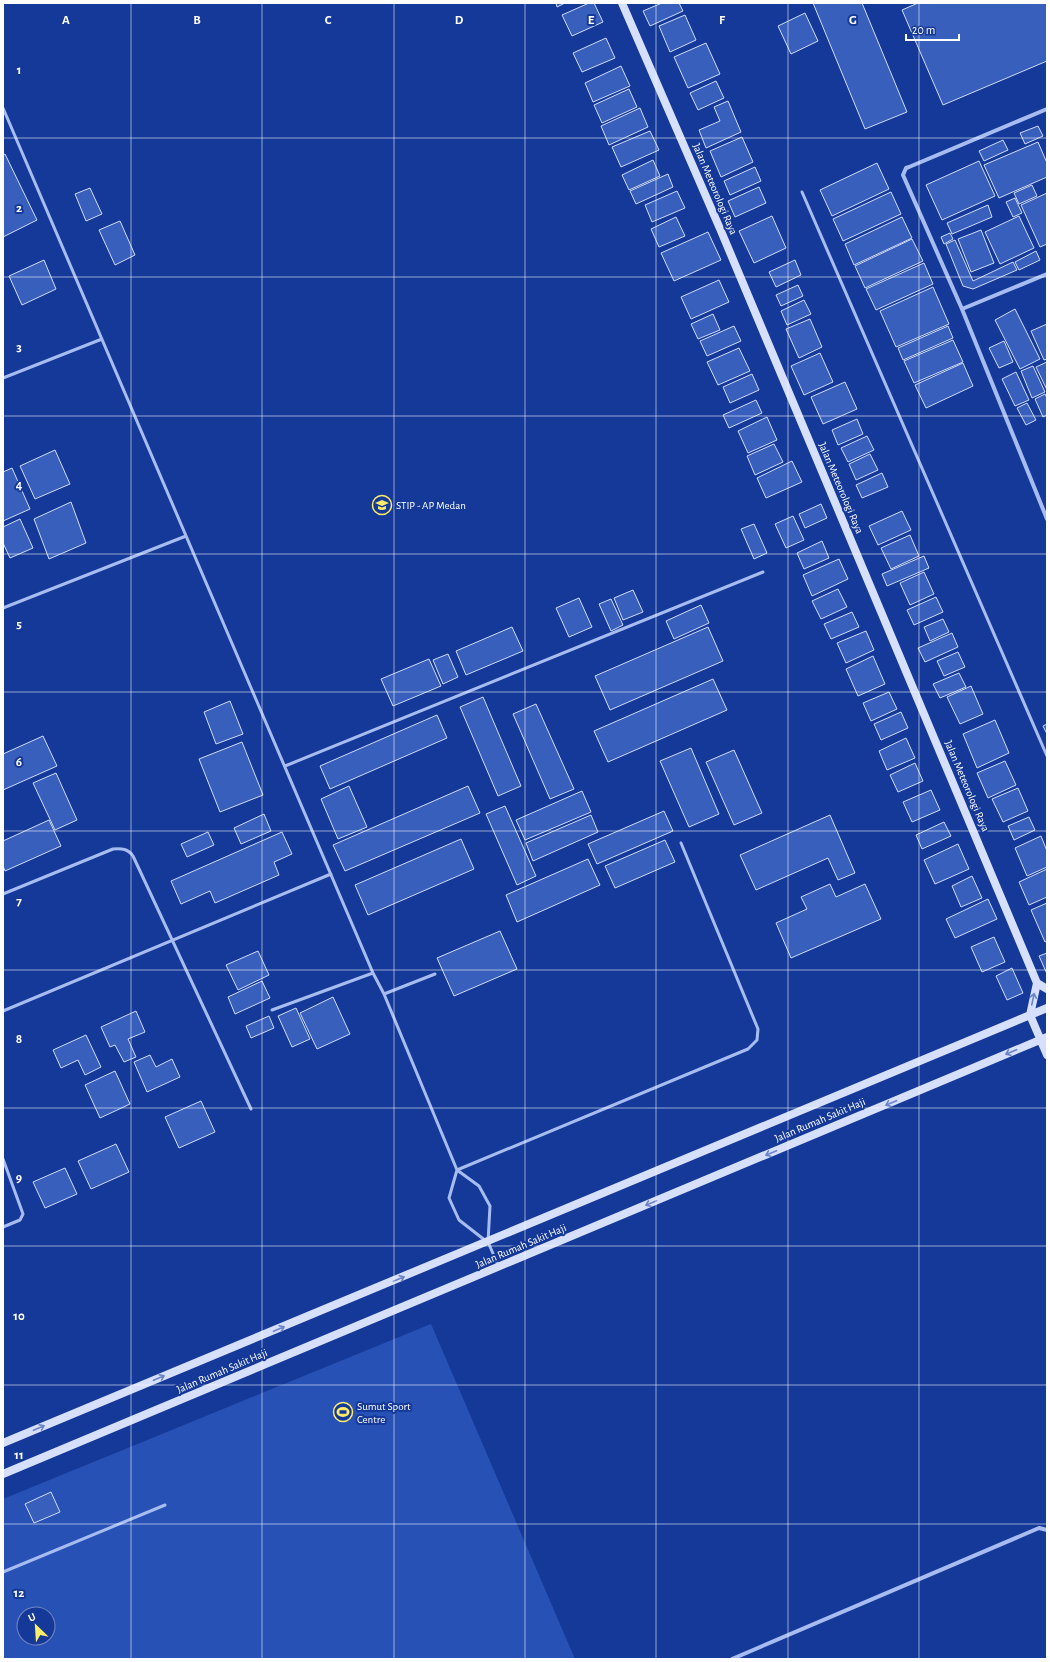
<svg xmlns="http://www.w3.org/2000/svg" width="1050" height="1662" font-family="'Alegreya Sans',sans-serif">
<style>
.green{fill:#2851b6;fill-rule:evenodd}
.building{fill:#395fbd;stroke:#cfdcfd}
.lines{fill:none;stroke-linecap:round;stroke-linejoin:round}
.lane{stroke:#a7bdf2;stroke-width:3}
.street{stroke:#a7bdf2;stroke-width:4}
.secondary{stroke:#d6e0fc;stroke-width:8}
.oneway{stroke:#6c84c5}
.grid{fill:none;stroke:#fff;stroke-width:1;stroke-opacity:0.55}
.labels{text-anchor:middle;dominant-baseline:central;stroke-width:4;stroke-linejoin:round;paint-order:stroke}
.street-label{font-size:11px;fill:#fff;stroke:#153998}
.poi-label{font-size:11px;fill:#fff;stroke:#153998;text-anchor:start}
.grid-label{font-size:13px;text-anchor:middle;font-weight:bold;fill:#fff;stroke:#153998;stroke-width:4;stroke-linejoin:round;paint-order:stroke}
</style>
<rect width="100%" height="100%" fill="#153998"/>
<path class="green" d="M431,1324l144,335h-572v-160zM24,1614h24v24h-24z"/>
<path class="building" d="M556,3h9l-8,4z
M589,3h5l9,19 -31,14 -10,-21z
M662,3h17l4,8 -33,15 -7,-15z
M813,3h49l45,109 -42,17z
M918,3h129v58l-104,44 -41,-95z
M805,13l13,28 -27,13 -13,-28z
M685,15l11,25 -26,12 -11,-26z
M606,38l9,20 -33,14 -9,-19z
M706,43l14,31 -32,14 -14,-31z
M621,66l9,20 -37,16 -8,-19z
M716,81l8,17 -26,12 -8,-17z
M629,89l8,18 -35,16 -8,-18z
M728,101l13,31 -35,16 -7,-18 21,-9 -6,-14z
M640,108l8,19 -39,18 -8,-19z
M1038,126l5,10 -18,8 -5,-11z
M650,131l9,19 -38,17 -9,-20z
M742,137l11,25 -32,15 -11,-26z
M1003,140l5,10 -24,11 -5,-10z
M1038,142l9,21v14l-48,21 -15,-33z
M5,154l32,66 -34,17v-82z
M653,160l7,16 -31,14 -7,-15z
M979,161l16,35 -53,24 -16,-35z
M877,163l12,26 -57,27 -12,-26z
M755,167l6,14 -31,14 -6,-14z
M668,174l5,13 -37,17 -6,-13z
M1032,185l5,11 -18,8 -5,-11z
M759,187l7,16 -31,14 -7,-16z
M90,188l12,26 -16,7 -11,-27z
M677,191l8,17 -33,14 -7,-17z
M891,192l10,22 -58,27 -10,-22z
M1047,193v51l-7,3 -19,-42z
M1015,198l7,15 -9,4 -7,-15z
M988,205l4,12 -40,17 -5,-11z
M772,216l14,32 -32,15 -15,-32z
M1019,216l15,32 -34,16 -15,-32z
M676,217l9,19 -26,11 -8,-18z
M902,217l10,21 -58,27 -9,-21z
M120,221l15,34 -20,10 -16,-35z
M981,230l13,33 -23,9 -13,-33z
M708,232l13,28 -47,21 -13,-28z
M950,233l3,6 -9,5 -3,-7z
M912,239l11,22 -58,27 -10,-22z
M955,240l18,41 40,-19 4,8 -44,19 -10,-3 -17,-42z
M1036,251l4,9 -21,10 -4,-8z
M44,260l12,29 -34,16 -13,-29z
M795,260l6,15 -25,12 -7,-15z
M924,263l9,21 -57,26 -10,-21z
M719,280l10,22 -38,17 -10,-22z
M798,285l5,11 -22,10 -5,-11z
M933,287l16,37 -53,23 -16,-36z
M804,300l7,14 -24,11 -6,-14z
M1015,309l25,50 -20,10 -25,-49z
M713,314l7,16 -22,9 -7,-15z
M810,319l12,28 -23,11 -13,-29z
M1047,324v35l-3,1 -13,-29z
M734,326l7,15 -34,15 -7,-15z
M948,326l5,12 -50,22 -5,-12z
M953,340l10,22 -49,21 -10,-22z
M1004,341l9,21 -14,6 -10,-20z
M739,348l11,23 -32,14 -11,-23z
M820,353l13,29 -29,13 -13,-29z
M1047,362v28l-11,-23z
M963,363l10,23 -47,22 -11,-23z
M1033,366l12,26 -13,6 -11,-27z
M1016,372l13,28 -14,6 -13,-27z
M752,374l7,16 -29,13 -7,-16z
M845,382l12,27 -34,15 -12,-27z
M1045,394l2,4v17l-4,2 -8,-18z
M756,400l6,13 -33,15 -6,-13z
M1027,403l9,17 -10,5 -9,-17z
M767,417l10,23 -29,13 -10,-22z
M857,419l6,15 -25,11 -6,-15z
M867,436l7,14 -26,12 -7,-14z
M774,444l9,18 -28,13 -8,-19z
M55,450l15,34 -35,15 -15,-33z
M870,454l8,16 -22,10 -7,-16z
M792,461l10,21 -36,16 -9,-20z
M12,468l18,41 -27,12v-49z
M882,473l6,14 -26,11 -6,-13z
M71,502l15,41 -37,16 -15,-40z
M821,504l6,14 -22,10 -6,-14z
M902,511l9,19 -33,15 -9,-19z
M793,516l11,24 -18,8 -11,-24z
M20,519l13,29 -23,10 -7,-15v-16z
M754,524l13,29 -13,6 -13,-30z
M910,535l9,21 -28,13 -10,-21z
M822,541l7,17 -25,11 -7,-16z
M924,556l5,12 -42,18 -5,-12z
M839,559l9,20 -36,17 -9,-21z
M924,572l10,22 -24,11 -10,-22z
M838,589l9,18 -26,12 -9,-18z
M633,590l10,22 -20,8 -9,-22z
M936,597l7,15 -29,13 -7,-15z
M579,598l13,29 -23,10 -13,-29z
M611,599l12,26 -12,6 -12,-27z
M701,605l8,18 -35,16 -8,-18z
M852,612l7,15 -28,12 -7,-15z
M943,619l6,13 -19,9 -6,-14z
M512,627l11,24 -57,24 -10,-24z
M708,627l15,34 -113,49 -15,-34z
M866,631l8,19 -28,13 -9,-20z
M952,633l6,14 -33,15 -7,-14z
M958,652l7,15 -21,9 -7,-15z
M448,654l10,23 -15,7 -10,-24z
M873,656l12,28 -27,12 -12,-27z
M429,659l12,27 -48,20 -12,-27z
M959,673l7,14 -26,11 -7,-14z
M713,679l14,31 -119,52 -14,-31z
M971,686l12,28 -23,10 -13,-27z
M889,692l8,17 -26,12 -8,-18z
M483,697l38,89 -23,10 -38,-89z
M230,701l13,33 -27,10 -12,-32z
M536,704l38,85 -24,10 -37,-85z
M901,712l7,16 -27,12 -7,-16z
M437,715l10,23 -117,51 -10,-23z
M995,720l14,33 -32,15 -14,-34z
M1047,724v10l-4,-8z
M43,736l14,30 -54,24v-36z
M906,738l9,20 -28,12 -8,-19z
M242,742l21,53 -43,17 -21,-53z
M691,748l28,66 -30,13 -29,-66z
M734,750l28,63 -28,12 -28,-63z
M1005,761l11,24 -28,13 -11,-25z
M915,763l8,18 -25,11 -8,-17z
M56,773l21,47 -22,10 -22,-47z
M349,786l18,41 -29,12 -17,-40z
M468,786l12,27 -135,58 -12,-26z
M1018,788l10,23 -25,11 -11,-23z
M931,790l9,20 -28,12 -9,-20z
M582,791l9,21 -66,28 -9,-20z
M505,806l31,70 -19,9 -31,-71z
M664,811l9,20 -76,33 -9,-20z
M264,814l7,17 -30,13 -7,-16z
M591,815l7,17 -65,29 -7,-18z
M830,815l25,58 -17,7 -10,-22 -72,32 -16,-35z
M1029,817l6,13 -21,10 -6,-14z
M49,820l12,26 -56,25 -2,-5v-25z
M944,822l7,14 -29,13 -6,-14z
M208,832l6,13 -27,12 -6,-13z
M282,832l10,22 -18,8 5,13 -64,28 -5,-12 -29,13 -10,-23z
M1041,836l6,15v16l-20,9 -12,-28z
M461,839l13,30 -106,46 -13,-30z
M665,840l10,22 -60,26 -10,-22z
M958,844l11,25 -34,15 -11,-24z
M588,859l12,26 -83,37 -11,-27z
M1047,869v28l-18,8 -10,-23z
M972,876l10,22 -21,9 -9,-21z
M830,884l6,13 29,-13 16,35 -90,39 -15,-35 31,-14 -6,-12z
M988,899l9,20 -42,19 -9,-19z
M1047,903v38l-2,1 -14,-32z
M500,931l17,38 -63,27 -17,-38z
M994,937l11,25 -23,10 -11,-25z
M258,951l11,24 -31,15 -12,-25z
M1047,953v21l-8,-18z
M1012,968l11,25 -16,7 -11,-24z
M262,981l8,17 -35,16 -7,-17z
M333,997l17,37 -33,15 -17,-36z
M296,1008l14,31 -18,8 -14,-31z
M136,1011l9,21 -17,7 8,18 -12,5 -9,-17 -5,2 -9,-20z
M269,1016l5,12 -23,10 -5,-12z
M86,1035l15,32 -16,8 -7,-15 -17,8 -8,-18z
M150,1055l6,12 16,-8 8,18 -33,15 -13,-30z
M115,1071l15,33 -30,14 -15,-33z
M201,1101l14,31 -36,16 -14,-31z
M116,1144l13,28 -38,17 -13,-28z
M65,1168l12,26 -32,14 -12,-26z
M51,1492l9,20 -26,11 -9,-19z"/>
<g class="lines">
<path class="lane" d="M3,108l370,865 11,21 73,176 22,16 11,20 -2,36 10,23
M802,192l245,564
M3,378l99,-39
M3,608l183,-72
M285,766l478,-194
M3,894l110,-45c9,-1 15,0 20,7l118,253
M384,994l51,-20
M272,1010l101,-37
M3,1011l328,-137
M3,1159l20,55 -3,6 -17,7
M486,1241l-27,-21 -10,-22 8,-28 291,-121 9,-9 1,-11 -77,-186
M3,1572l162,-67"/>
<path class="street" d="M1047,109l-138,58 -3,1 -3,7 59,134 85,210
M962,309l85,-35
M732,1659l307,-131 8,2"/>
<path class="secondary" d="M622,3l99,228 316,752 -7,32 17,40
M1037,983l10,6
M3,1443l1044,-435
M3,1474l1044,-437"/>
</g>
<defs><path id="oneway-shaft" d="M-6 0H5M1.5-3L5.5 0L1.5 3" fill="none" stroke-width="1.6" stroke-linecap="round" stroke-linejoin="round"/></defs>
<g class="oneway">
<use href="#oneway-shaft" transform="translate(1033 999) rotate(-78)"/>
<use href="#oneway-shaft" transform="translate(1011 1052) rotate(157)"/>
<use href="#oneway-shaft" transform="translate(891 1103) rotate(157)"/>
<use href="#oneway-shaft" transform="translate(771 1153) rotate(157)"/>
<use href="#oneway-shaft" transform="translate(651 1203) rotate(157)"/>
<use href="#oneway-shaft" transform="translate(399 1279) rotate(-23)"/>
<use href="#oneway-shaft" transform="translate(279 1329) rotate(-23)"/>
<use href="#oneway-shaft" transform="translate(159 1378) rotate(-23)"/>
<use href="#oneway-shaft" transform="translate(39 1428) rotate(-23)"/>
</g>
<path class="grid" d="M131,3v1656M262,3v1656M394,3v1656M525,3v1656M656,3v1656M788,3v1656M919,3v1656M3,138h1044M3,277h1044M3,416h1044M3,554h1044M3,692h1044M3,831h1044M3,970h1044M3,1108h1044M3,1246h1044M3,1385h1044M3,1524h1044"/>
<defs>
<g id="university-ring" transform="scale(1)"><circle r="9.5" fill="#153998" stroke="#ffec68" stroke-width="1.5"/><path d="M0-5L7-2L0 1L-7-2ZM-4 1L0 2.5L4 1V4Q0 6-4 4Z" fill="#ffec68"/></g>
<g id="stadium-ring" transform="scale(1)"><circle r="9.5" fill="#153998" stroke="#ffec68" stroke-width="1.5"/><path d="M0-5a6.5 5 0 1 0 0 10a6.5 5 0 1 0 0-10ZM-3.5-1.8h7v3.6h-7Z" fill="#ffec68"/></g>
</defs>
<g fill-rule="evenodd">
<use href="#university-ring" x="382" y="505"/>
<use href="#stadium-ring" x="343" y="1412"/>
</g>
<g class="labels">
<g class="street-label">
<text transform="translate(715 189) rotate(67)">Jalan Meteorologi Raya</text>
<text transform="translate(841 488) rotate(67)">Jalan Meteorologi Raya</text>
<text transform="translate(967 786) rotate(67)">Jalan Meteorologi Raya</text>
<text transform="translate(820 1120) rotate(-23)">Jalan Rumah Sakit Haji</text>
<text transform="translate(521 1246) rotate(-23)">Jalan Rumah Sakit Haji</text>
<text transform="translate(222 1371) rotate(-23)">Jalan Rumah Sakit Haji</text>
</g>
<g class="poi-label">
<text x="396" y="505">STIP - AP Medan</text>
<text x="357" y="1406">Sumut Sport<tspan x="357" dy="13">Centre</tspan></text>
</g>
</g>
<g class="grid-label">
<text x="66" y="24">A</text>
<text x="197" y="24">B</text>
<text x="328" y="24">C</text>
<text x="459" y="24">D</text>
<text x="591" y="24">E</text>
<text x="722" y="24">F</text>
<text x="853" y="24">G</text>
<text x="19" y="74">1</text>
<text x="19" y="212">2</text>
<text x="19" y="351">3</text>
<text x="19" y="489">4</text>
<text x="19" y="628">5</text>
<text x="19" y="766">6</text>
<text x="19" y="905">7</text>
<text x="19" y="1043">8</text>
<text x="19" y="1182">9</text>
<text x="19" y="1320">10</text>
<text x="19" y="1459">11</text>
<text x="19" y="1597">12</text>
</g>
<rect width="1050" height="1662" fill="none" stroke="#ffffff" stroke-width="8"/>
<g transform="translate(36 1626) rotate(335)"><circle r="19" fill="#153998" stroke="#7388c1"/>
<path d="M0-3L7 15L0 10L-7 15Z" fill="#ffec68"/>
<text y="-6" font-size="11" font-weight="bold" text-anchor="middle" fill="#ffffff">U</text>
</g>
<path d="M906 34v6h53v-6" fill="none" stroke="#ffffff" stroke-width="2"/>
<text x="912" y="34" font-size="12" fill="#ffffff" stroke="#153998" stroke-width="3" paint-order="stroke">20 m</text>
</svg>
